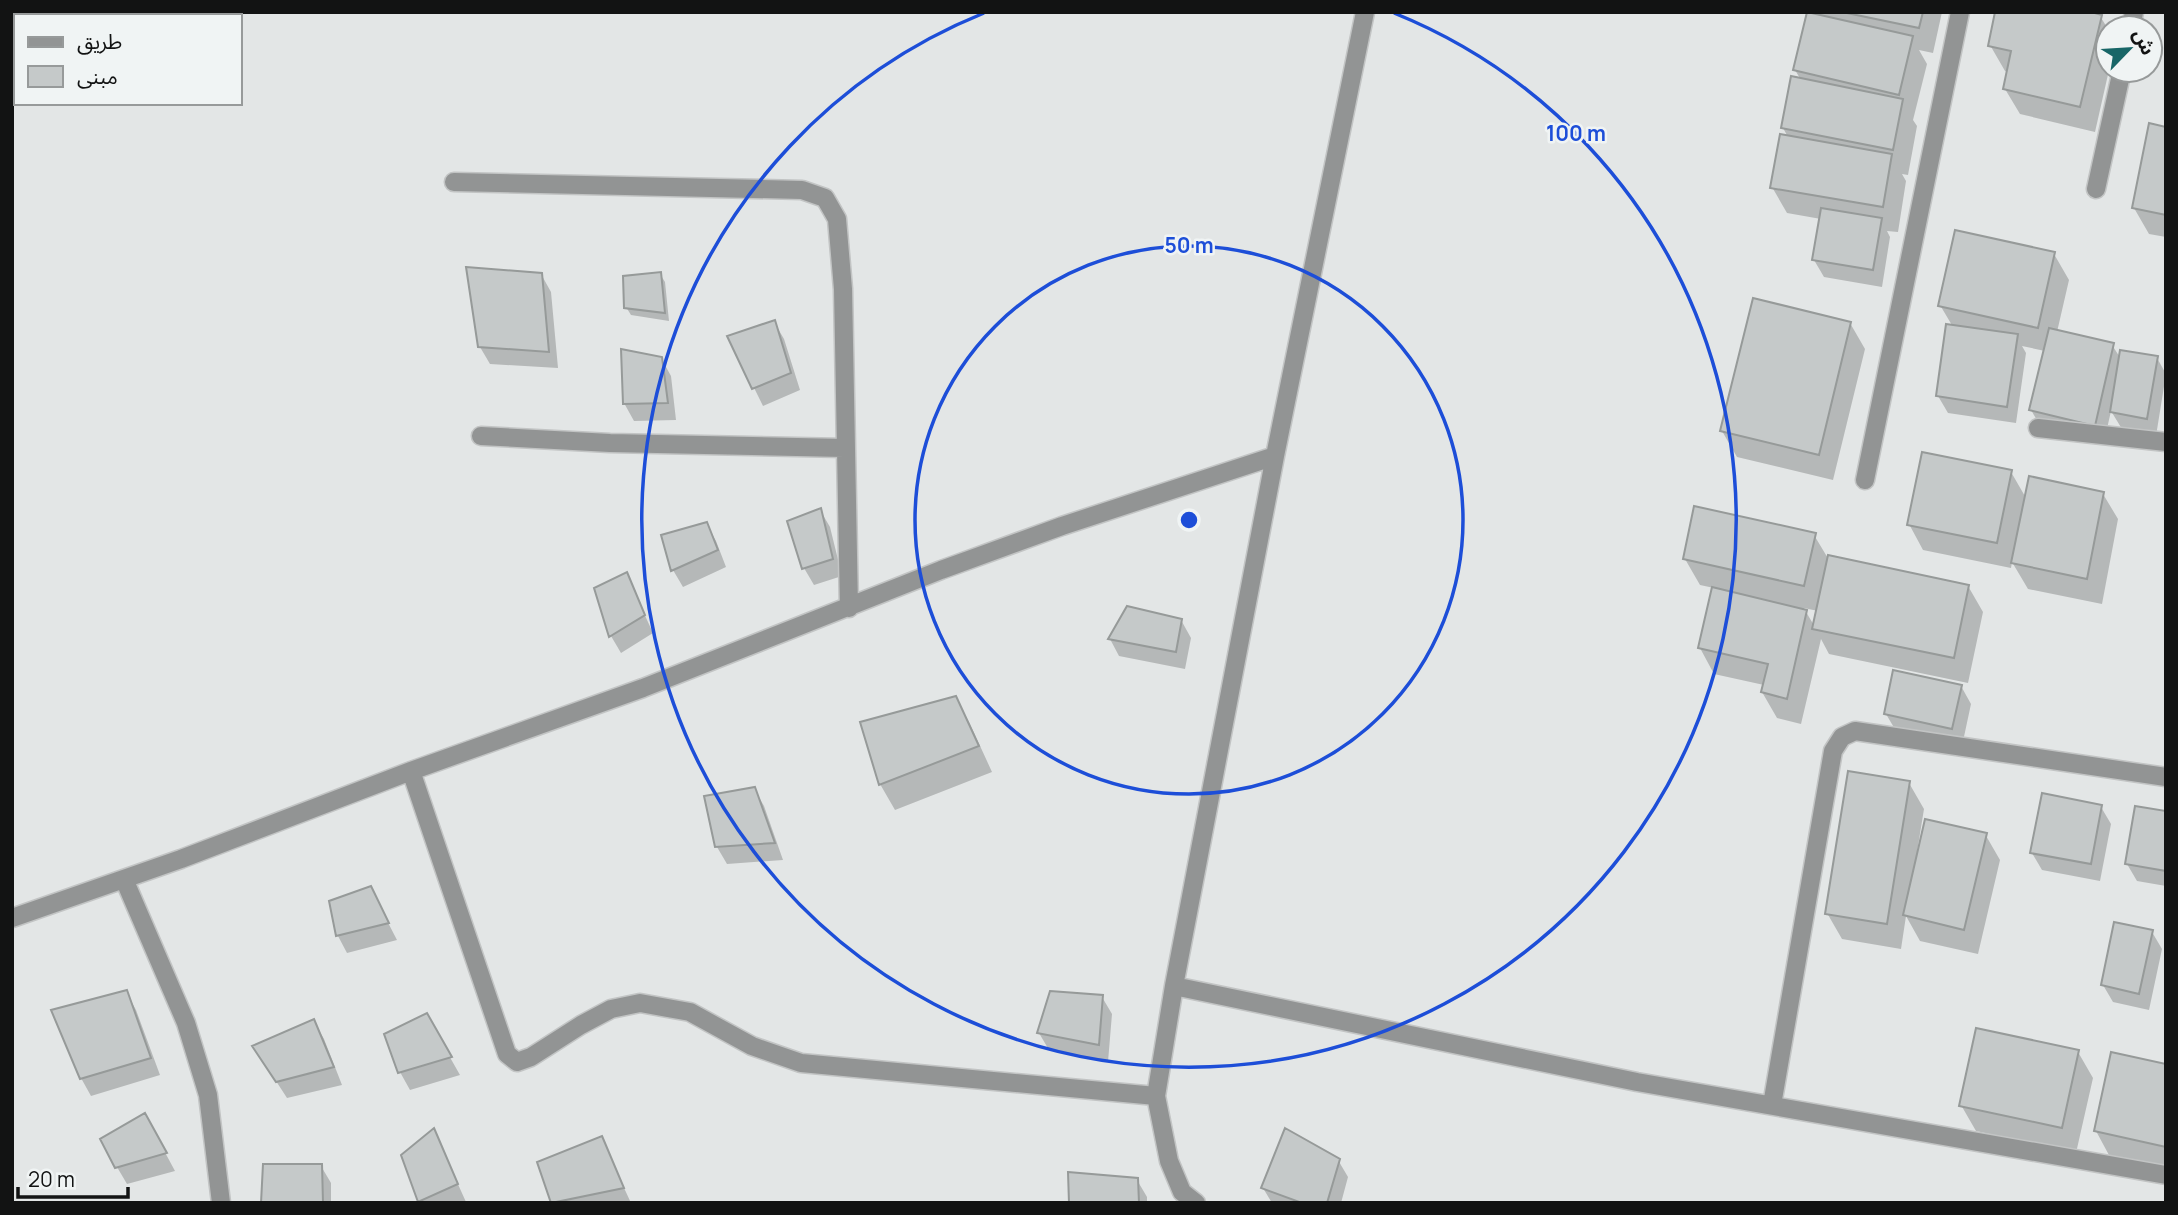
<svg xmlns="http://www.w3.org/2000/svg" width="2178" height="1215" font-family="Manrope,'Noto Sans Arabic',sans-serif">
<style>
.shadow{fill:#0003;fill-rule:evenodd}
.building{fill:#c5c9c9;stroke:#969a99;stroke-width:2}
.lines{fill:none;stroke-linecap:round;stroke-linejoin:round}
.minor-casing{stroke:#c2c4c4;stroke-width:21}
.minor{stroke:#929494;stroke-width:18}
.ring{fill:none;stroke:#1d4ed8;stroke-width:3.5}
.centre{fill:#1d4ed8;stroke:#f0f4f4;stroke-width:3.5}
.ring-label{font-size:21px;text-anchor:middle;font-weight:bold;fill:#1d4ed8;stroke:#f0f4f4;stroke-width:5;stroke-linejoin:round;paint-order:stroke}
</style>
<rect width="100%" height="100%" fill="#e3e6e6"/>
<path class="shadow" d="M1807,12h135l-9,41 -14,-3 8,14 -14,56 4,6 -9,49 -6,-1 4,7 -8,51 -11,-1 3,6 -8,50 -58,-10 -10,-17 7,-41 -34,-6 -15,-26 16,-50 -5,-9 18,-48 -6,-10z
M2100,16l8,13 1,41 -14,62 -75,-18 -15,-25 3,-17 -3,-1 -15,-26z
M2166,128v109l-17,-3 -15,-26z
M2054,254l15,26 -12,52 55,13 9,14 36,-1 9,16 -10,62 -34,-7 -11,-18 -7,31 -63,-15 -10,-17 14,-59 -23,-5 4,7 -10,70 -68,-10 -10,-17 15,-69 -13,-22z
M541,274l10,18 7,76 -68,-4 -10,-17z
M660,274l5,8 4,39 -38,-6 -5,-8z
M774,322l10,17 16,51 -37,16 -34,-69z
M1850,323l15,26 -32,131 -96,-23 -15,-26z
M661,358l10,18 5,44 -42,1 -10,-18z
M2011,472l15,26 77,-4 15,25 -16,85 -74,-15 -16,-27 -1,6 -88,-18 -14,-26z
M820,510l10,17 12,49 -28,9 -10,-17z
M706,524l10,17 10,26 -43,20 -10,-17z
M1814,535l15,25 139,26 15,26 -15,71 -139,-29 -8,-15 -20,85 -24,-6 -15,-26 2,-7 -50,-11 -14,-26 14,-60 -14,-3 -15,-26zM1804,608l14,3 -3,16 -6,-10z
M626,574l27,59 -32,20 -10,-17 -15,-47z
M1128,608l53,12 10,18 -6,31 -66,-13 -9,-17z
M1961,686l10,18 -9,42 -66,-15 -10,-17z
M956,698l14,26 22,48 -97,38 -15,-26z
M1909,783l15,26 -7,43 68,-18 15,26 -22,94 -58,-13 -14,-25 -5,33 -59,-10 -15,-26z
M754,789l10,17 19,54 -56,4 -10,-17z
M2101,807l10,17 -11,57 -58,-11 -10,-17z
M2166,813v73l-29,-5 -10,-17z
M370,888l27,52 -50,13 -9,-17 -7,-34z
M2152,932l10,17 -13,61 -36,-8 -10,-17z
M126,992l10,18 24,65 -69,21 -10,-18z
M1102,997l10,17 -4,48 -59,-12 -10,-17z
M426,1015l34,60 -50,15 -10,-18z
M314,1022l10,17 18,46 -55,13 -22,-34z
M2078,1052l15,26 -17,75 -100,-22 -15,-26z
M2166,1066v103l-56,-12 -14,-26z
M434,1131l32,71 -2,1h-43l-18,-48z
M154,1132l21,39 -48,13 -10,-17z
M601,1138l30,65h-79l-13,-40z
M1338,1160l10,17 -7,26h-69l-9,-15z
M321,1166l10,17v20h-68z
M1137,1180l10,17v6h-77z"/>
<path class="building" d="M1807,12l106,24 -14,59 -106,-25z
M1842,12h81l-4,16z
M1995,12h96l11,3 -22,92 -77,-18 8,-38 -23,-5z
M1791,76l112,23 -10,51 -112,-22z
M2149,123l17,4v88l-34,-7z
M1780,134l112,20 -9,53 -113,-19z
M1821,208l61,10 -9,52 -61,-10z
M1955,230l100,22 -17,76 -100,-22z
M466,267l76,6 7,79 -71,-5z
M661,272l4,41 -41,-5 -1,-32z
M1753,298l98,24 -32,133 -99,-24z
M775,320l16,53 -39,16 -25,-53z
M1946,324l72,10 -11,73 -71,-11z
M2049,328l65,15 -19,83 -66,-16z
M621,349l41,8 6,46 -45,1z
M2120,350l38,6 -11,63 -37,-7z
M1922,452l90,18 -15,73 -90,-18z
M2029,476l75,16 -17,87 -76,-16z
M1694,506l122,27 -12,53 -121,-27z
M821,508l12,51 -31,10 -15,-48z
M707,522l11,28 -47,21 -10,-36z
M1828,555l141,30 -15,73 -142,-29z
M627,572l18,43 -36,22 -15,-49z
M1712,587l95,23 -20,89 -26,-7 7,-28 -70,-16z
M1127,606l55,13 -6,33 -68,-13z
M1893,670l69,15 -10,44 -68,-15z
M956,696l23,50 -100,39 -19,-63z
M1848,771l62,10 -23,143 -62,-10z
M755,787l20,56 -60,4 -11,-51z
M2042,793l60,12 -11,59 -61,-11z
M2135,806l31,5v60l-41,-7z
M1925,819l62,14 -23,97 -61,-15z
M371,886l18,37 -53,13 -7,-35z
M2114,922l39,8 -14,64 -38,-9z
M127,990l24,68 -71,21 -29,-69z
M1050,991l53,4 -4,50 -62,-12z
M427,1013l25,44 -54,16 -14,-39z
M314,1019l20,48 -58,15 -24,-36z
M1976,1028l103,22 -17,78 -103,-22z
M2111,1052l55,12v83l-72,-16z
M145,1113l22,40 -52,15 -15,-29z
M434,1128l24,56 -40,18 -17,-47z
M1285,1128l55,31 -13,44h-25l-41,-15z
M602,1136l22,52 -73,15 -14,-41z
M263,1164h59l1,39h-62z
M1068,1172l70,6 1,25h-70z"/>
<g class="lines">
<g class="minor-casing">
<path id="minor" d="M2131,28l3,-16
M454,182l348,8 23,8 12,21 6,70 6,319
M2096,189l26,-119
M2038,428l128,14
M481,436l129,7 234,5
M1865,480l95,-468
M411,771l96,283 10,8 14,-5 50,-32 30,-16 29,-6 50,9 62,34 49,17 355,33
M124,879l62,144 22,72 13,108
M12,918l169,-59 230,-88 232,-83 298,-118 121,-44 213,-70
M1174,986l463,96 529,93
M1772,1105l61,-354 9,-14 13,-6 311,46
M1196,1203l-14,-11 -13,-31 -13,-65 18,-110 101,-530 90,-444"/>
</g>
<use href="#minor" class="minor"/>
</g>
<g class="ring">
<circle cx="1189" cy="520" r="274"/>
<path d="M1394 13A547 547 0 1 1 984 13"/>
</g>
<circle cx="1189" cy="520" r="10" class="centre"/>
<g class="ring-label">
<text x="1576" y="141">100 m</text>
<text x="1189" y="253">50 m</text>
</g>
<rect width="2178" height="1215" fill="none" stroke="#121313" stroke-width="28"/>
<rect x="14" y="14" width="228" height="91" fill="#f0f4f4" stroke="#979a9a" stroke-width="2"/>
<rect x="28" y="37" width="35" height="10" fill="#929494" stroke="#979a9a" stroke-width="2"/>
<text x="77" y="49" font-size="21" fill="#121313">طريق</text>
<rect x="28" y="66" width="35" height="21" fill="#c5c9c9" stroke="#979a9a" stroke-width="2"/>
<text x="77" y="84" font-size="21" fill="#121313">مبنى</text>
<g transform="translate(2129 49) rotate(65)"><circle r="33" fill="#f0f4f4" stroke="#979a9a" stroke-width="2"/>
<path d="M0-5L12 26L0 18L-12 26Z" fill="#186667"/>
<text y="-10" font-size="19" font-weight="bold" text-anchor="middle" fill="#121313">ش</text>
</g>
<path d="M18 1187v10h110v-10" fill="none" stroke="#121313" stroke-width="3.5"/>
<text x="28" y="1187" font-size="21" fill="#121313" stroke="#f0f4f4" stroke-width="5" paint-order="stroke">20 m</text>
</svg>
